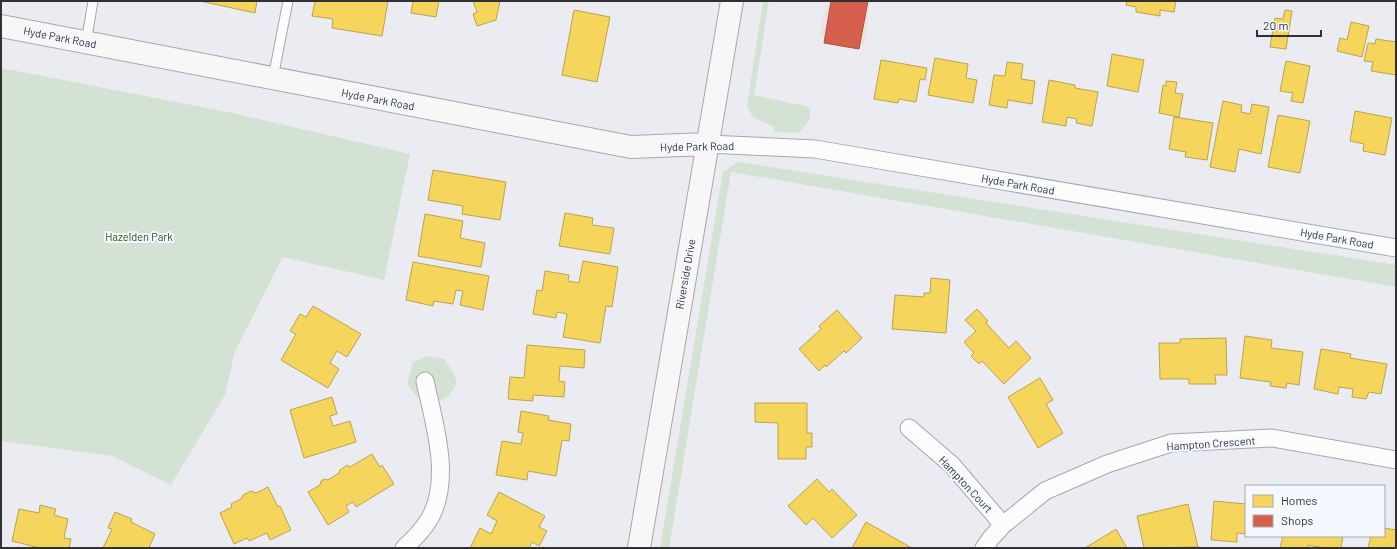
<svg xmlns="http://www.w3.org/2000/svg" width="1397" height="549" font-family="Barlow,sans-serif">
<style>
.commercial{fill:#eee3df}
.green{fill:#d3e2d2}
.homes{fill:#f6d55c;stroke:#baa450}
.shops{fill:#d6604d;stroke:#a45246}
.lines{fill:none;stroke-linecap:round;stroke-linejoin:round}
.lane-casing{stroke:#a7a8ad;stroke-width:11}
.street-casing{stroke:#a7a8ad;stroke-width:19}
.secondary-casing{stroke:#a7a8ad;stroke-width:24}
.lane{stroke:#fcfcfd;stroke-width:9}
.street{stroke:#fcfcfd;stroke-width:17}
.secondary{stroke:#f8f6f6;stroke-width:22}
.labels{text-anchor:middle;dominant-baseline:central;stroke-width:4;stroke-linejoin:round;paint-order:stroke}
.street-label{font-size:11px;fill:#2f3135;stroke:#f5f8ff}
.park-label{font-size:11px;fill:#284d19;stroke:#f5f8ff}
</style>
<rect width="100%" height="100%" fill="#eaecf2"/>
<path class="commercial" d="M826,1h44l-6,45 -44,-9z"/>
<path class="green" d="M763,1h6l-15,94 55,12c4,12 -3,18 -11,26l-25,-1 1,-5 -21,-10 -6,-11z
M1,68l227,44 182,42 -26,126 -101,-23 -48,94 -10,44 -54,90 -59,-29 -111,-15z
M738,162l658,103v22l-665,-115 -62,376h-9l63,-376z
M427,356l17,3 10,15 3,9 -8,13 -16,8 -16,-7 -10,-13 6,-22z"/>
<path class="homes" d="M200,1h57l-2,12z
M315,1h73l-6,35 -50,-8 1,-9 -21,-3z
M413,1h26l-3,16 -25,-4z
M473,1h27l-4,19 -19,6 -4,-12 4,-2z
M1127,1h49l-2,11 -14,-2v6l-24,-4v-5l-10,-2z
M574,10l36,7 -13,65 -35,-7z
M1285,10l7,1 -6,38 -16,-2 5,-29 8,1z
M1351,22l18,4 -7,31 -25,-6 3,-13 7,2z
M1376,39l20,3v33l-25,-4 2,-9 -9,-1 4,-18 7,1z
M1112,54l32,6 -6,32 -31,-6z
M935,58l33,6 -2,14 11,2 -4,23 -45,-8z
M881,60l46,8 -2,12 -5,-1 -4,23 -17,-3 -1,4 -24,-4z
M1286,61l24,5 -7,37 -12,-2 2,-8 -13,-2z
M1007,62l16,2 -2,15 14,2 -3,23 -24,-4 -1,8 -18,-3 5,-30 11,1z
M1049,80l26,5v3l23,4 -6,34 -16,-3 1,-4 -10,-2 -1,9 -24,-4z
M1166,81l11,1 -2,11 8,1 -4,23 -20,-4 4,-28 3,1z
M1223,101l19,4 -1,7 9,2 2,-10 17,3 -8,47 -22,-5 -4,23 -25,-5z
M1355,111l37,7 -7,37 -22,-4 1,-7 -14,-3z
M1278,115l32,6 -10,52 -32,-6z
M1174,117l39,6 -6,37 -22,-3 1,-5 -17,-3z
M433,170l73,12 -6,38 -38,-6 1,-8 -35,-6z
M565,213l28,5 -1,7 22,3 -4,26 -51,-8z
M425,214l38,7 -3,17 25,5 -4,24 -63,-11z
M583,261l35,6 -6,40 -6,-1 -6,37 -37,-6 4,-23 -10,-2 -1,6 -23,-4 4,-24 5,1 3,-20 24,4 -1,6 11,2z
M413,262l76,14 -6,34 -23,-5 3,-14 -7,-1 -3,14 -19,-3 -1,5 -27,-6z
M931,278l19,2 -4,53 -54,-4 3,-34 29,2v-4h6z
M313,306l48,28 -14,23 -10,-6 -7,12 9,6 -11,19 -47,-28 15,-26 -6,-3 10,-17 6,3z
M977,309l11,12 -2,2 23,25 7,-7 15,17 -27,26 -22,-23 -3,3 -8,-8 3,-3 -10,-11 12,-11 -11,-11z
M837,310l25,28 -16,15 -2,-2 -18,16 -1,-2 -6,6 -20,-22 22,-20 -2,-3z
M1245,336l27,4 -1,8 32,4 -4,33 -12,-2 -1,5 -16,-2 1,-4 -31,-4z
M1226,338l1,37h-12l1,9h-27v-5h-29l-1,-36h21v-4z
M527,345l58,5 -1,18 -24,-2 -1,15 6,1 -1,15 -31,-2v6l-25,-2 2,-22 14,1z
M1321,349l30,5 -1,4 37,6 -6,30 -12,-2 -3,7 -14,-2 1,-8 -14,-2 -1,7 -24,-5z
M1040,378l13,22 -7,4 17,29 -25,15 -30,-51z
M332,397l5,17 -7,2 3,10 17,-5 6,21 -52,16 -14,-48z
M755,403h52v30h5v14h-6v12h-28v-36l-23,-1z
M521,411l28,5 -1,4 23,4 -2,17 -7,-1 -6,36 -28,-5 -1,9 -31,-5 6,-34 19,3 2,-11 -5,-1z
M372,454l8,13 2,-2 12,19 -38,23 -3,-5 -7,4 3,6 -21,13 -20,-33 12,-7 1,-4 4,-2 3,1 11,-7 1,-3 7,-5 3,2z
M817,479l12,13 3,-3 25,26 -25,23 -19,-20 -7,7 -18,-19z
M268,487l10,20 2,-1 11,24 -21,10 -3,-7 -18,8 -2,-3 -13,6 -14,-31 12,-6 -1,-3 10,-5 2,-4 8,-4 5,2z
M499,492l46,24 -6,11 8,4 -8,15 -7,-4 -3,6h-59l10,-20 11,6 6,-13 -10,-6z
M1214,501l32,3v30l-9,-1v9l-26,-2z
M1188,504l10,43 -54,1 -7,-32z
M40,505l16,4 -2,6 14,4 -4,19 7,1 -2,9h-29l-28,-7 7,-32 20,4z
M115,512l17,7 -1,3 24,12 -6,14h-46l9,-19 -4,-1z
M866,522l46,26h-60z
M1384,528l12,2v18h-28l3,-12h13z
M1116,529l11,19h-42l28,-17z
M1283,536h60l-2,12h-16l-17,-3v3h-28z"/>
<path class="shops" d="M831,1h37l-9,48 -35,-6z"/>
<g class="lines">
<g class="lane-casing">
<path id="lane" d="M86,43l7,-42
M273,78l15,-77"/>
</g>
<g class="street-casing">
<path id="street" d="M708,144l107,5 581,99
M909,428l43,37 51,60
M404,548c10,-9 19,-18 26,-30 22,-40 4,-95 -5,-137
M984,548l7,-10 12,-13 42,-34 62,-27 64,-21 101,-5 124,22"/>
</g>
<g class="secondary-casing">
<path id="secondary" d="M1,26l630,121 77,-3
M639,548l93,-547"/>
</g>
<use href="#lane" class="lane"/>
<use href="#street" class="street"/>
<use href="#secondary" class="secondary"/>
</g>
<g class="labels">
<g class="street-label">
<text transform="translate(60 37) rotate(11)">Hyde Park Road</text>
<text transform="translate(378 99) rotate(11)">Hyde Park Road</text>
<text transform="translate(697 146) rotate(-1)">Hyde Park Road</text>
<text transform="translate(1018 184) rotate(10)">Hyde Park Road</text>
<text transform="translate(1337 238) rotate(10)">Hyde Park Road</text>
<text transform="translate(685 274) rotate(-80)">Riverside Drive</text>
<text transform="translate(1211 443) rotate(-4)">Hampton Crescent</text>
<text transform="translate(966 484) rotate(47)">Hampton Court</text>
</g>
<g class="park-label">
<text x="139" y="236">Hazelden Park</text>
</g>
</g>
<rect width="1397" height="549" fill="none" stroke="#2f3135" stroke-width="4"/>
<rect x="1245" y="485" width="140" height="52" fill="#f5f8ff" stroke="#a6a8ae"/>
<rect x="1253" y="495" width="20" height="12" fill="#f6d55c" stroke="#a6a8ae"/>
<text x="1281" y="505" font-size="12" fill="#2f3135">Homes</text>
<rect x="1253" y="515" width="20" height="12" fill="#d6604d" stroke="#a6a8ae"/>
<text x="1281" y="525" font-size="12" fill="#2f3135">Shops</text>
<path d="M1257 30v6h64v-6" fill="none" stroke="#2f3135" stroke-width="2"/>
<text x="1263" y="30" font-size="12" fill="#2f3135" stroke="#f5f8ff" stroke-width="3" paint-order="stroke">20 m</text>
</svg>
